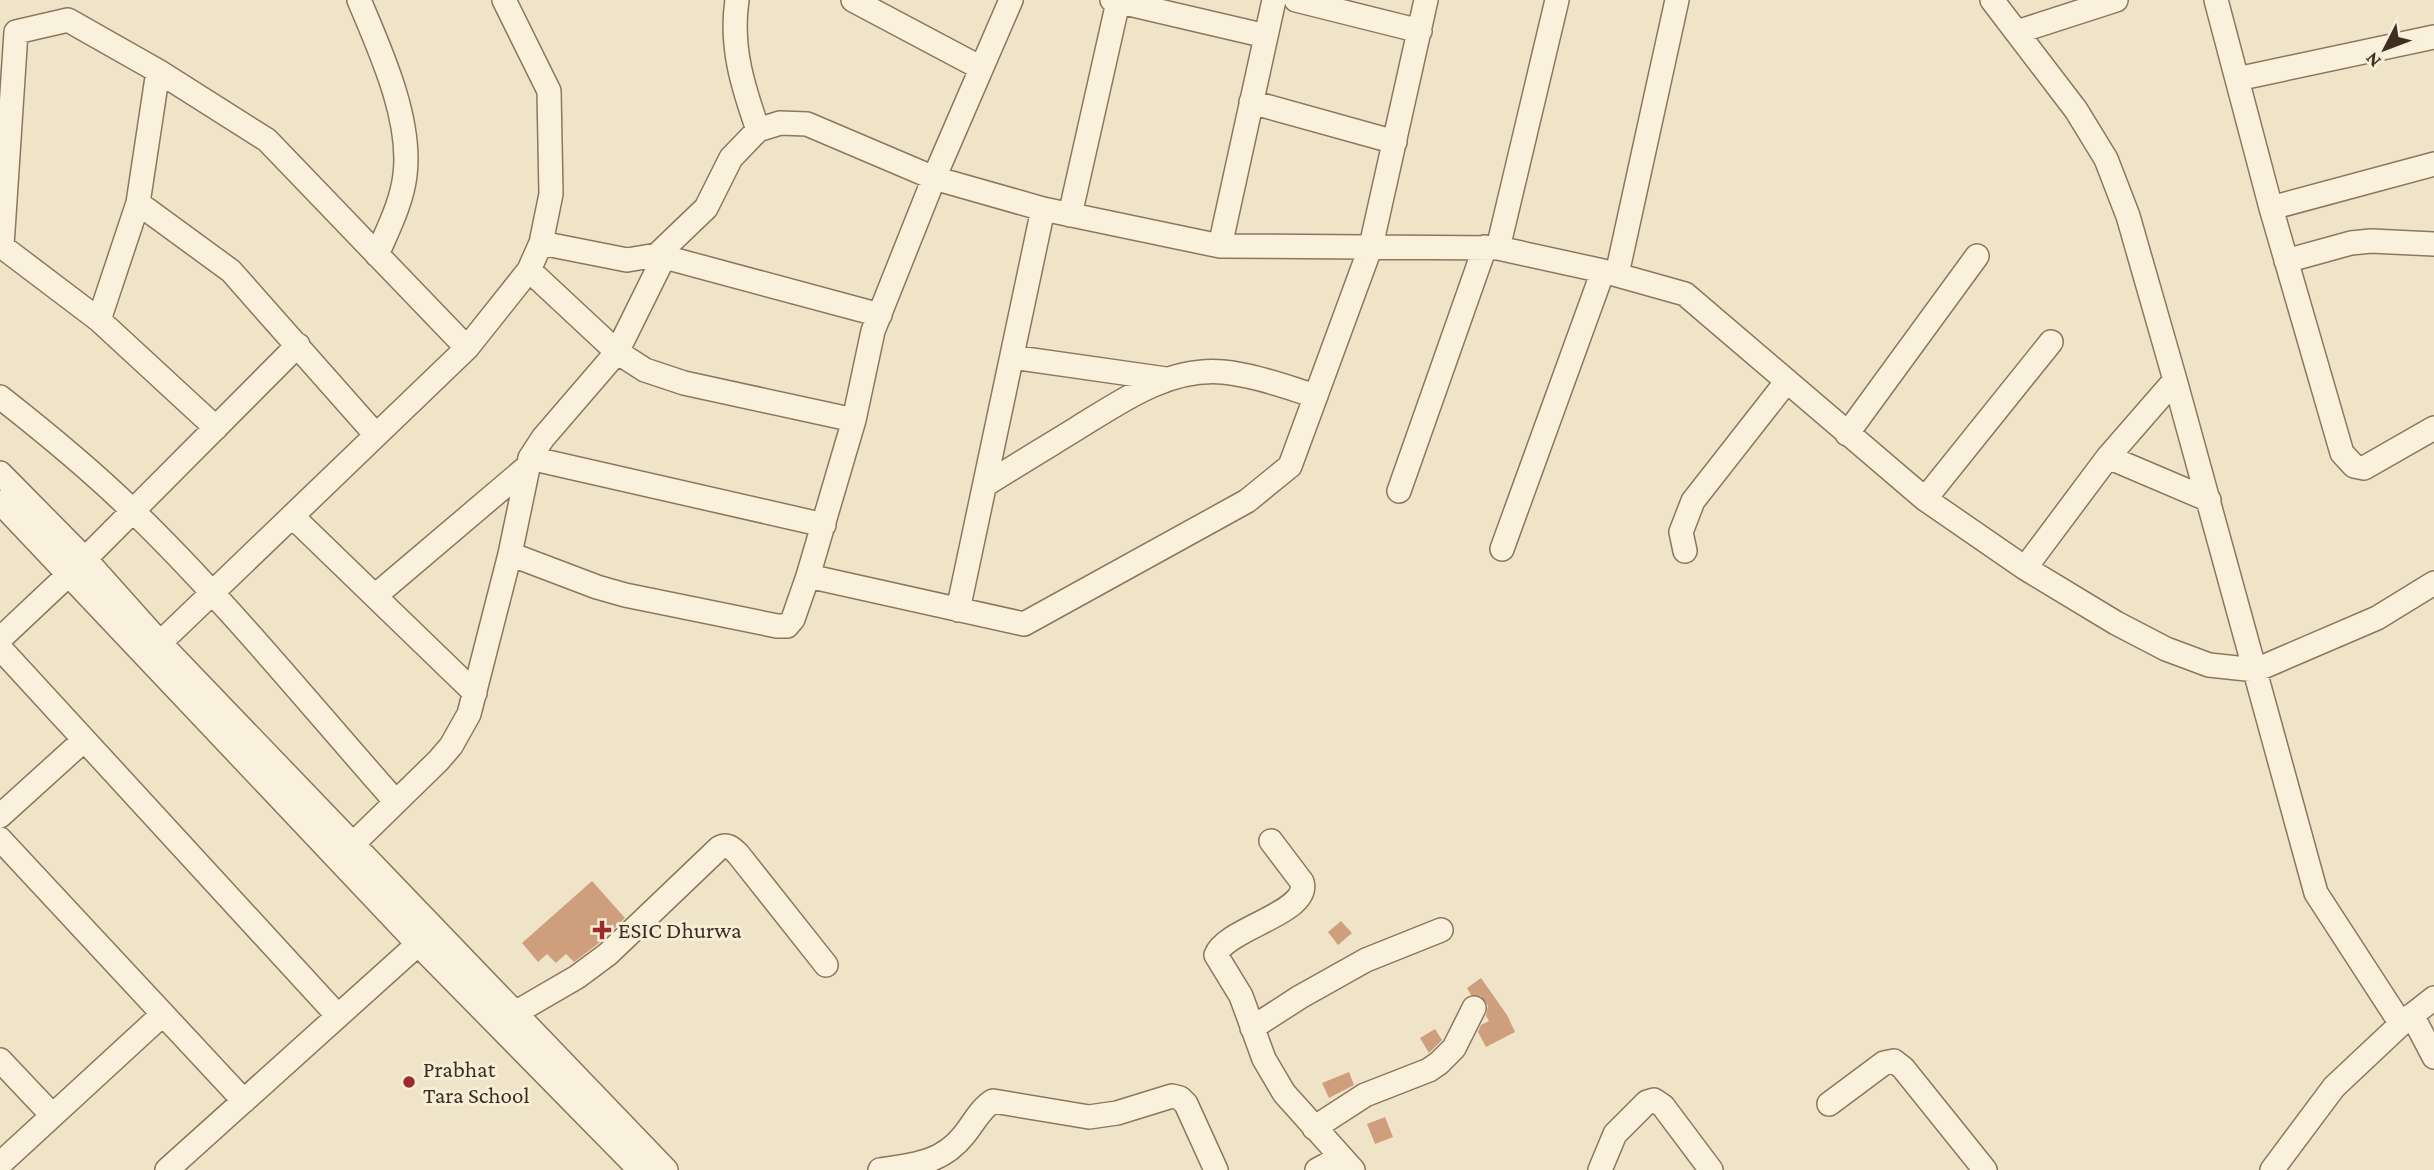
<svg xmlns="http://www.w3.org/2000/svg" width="2434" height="1170" font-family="'Crimson Pro',serif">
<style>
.building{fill:#cf9f7d}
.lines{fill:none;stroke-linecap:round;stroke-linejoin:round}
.minor-casing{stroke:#8d765c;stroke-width:26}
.minor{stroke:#faf1dc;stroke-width:23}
.poi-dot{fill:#9e2a2b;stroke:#f7eed8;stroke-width:2.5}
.labels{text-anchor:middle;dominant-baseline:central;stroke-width:6;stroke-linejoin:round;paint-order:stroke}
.poi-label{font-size:23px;fill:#3d2e20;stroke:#f7eed8;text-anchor:start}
</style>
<rect width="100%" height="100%" fill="#f0e4c8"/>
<path class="building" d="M592,881l33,37 -26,25 -25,19 -8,-8 -10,9 -9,-9 -9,8 -16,-19z
M1341,921l11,12 -14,12 -10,-13z
M1481,978l26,37 8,17 -29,15 -8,-15 3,-7 8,-4 -3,-5 2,-10 -7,-10 -10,-1 -4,-7z
M1435,1029l7,11 -13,13 -9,-15z
M1349,1072l5,13 -25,13 -7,-15z
M1385,1117l8,20 -18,7 -8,-20z"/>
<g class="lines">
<g class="minor-casing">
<path id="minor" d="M359,0c21,50 53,119 46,175 -3,27 -17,54 -28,80
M737,0c-7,47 6,87 21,130
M853,0l128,68
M1011,0l-77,178 -61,153 -19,89 -46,156 216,48 223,-123 43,-35 81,-220 55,-246
M1112,0l154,36
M1296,0l124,31
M1992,0l84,110 30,49 22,57 47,164 141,513 85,131
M2216,0l55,208 71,245 12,13 10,2 70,-40
M2017,32l99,-32
M2237,79l197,-42
M1251,102l144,40
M138,203l93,68 145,164
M2271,208l163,-44
M1070,215l48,-213
M541,243l86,17 30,-5 49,-47 25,-50 27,-28 22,-7 27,1 127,54 109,31 177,37 278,2 105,23 82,23 240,205 100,69 91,55 50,26 43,16 47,5 121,-52 57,-35
M0,245l99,75 117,108
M2,246l14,-214 52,-12 90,51 109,69 200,208
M1220,246l54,-246
M1498,248l59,-248
M657,255l223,60
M2286,261l65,-18 20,-2 63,3
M529,270l88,82 28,18 39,13 170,37
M1617,274l60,-274
M99,320l39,-117 20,-132
M1012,357l154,22
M0,397c46,36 91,73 133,114 92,89 177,194 263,291
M1847,434l130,-178
M2108,457l101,43
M530,458l294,67
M0,473l85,86 75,84 506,527
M985,485c30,-19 60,-37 91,-56 44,-27 92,-62 147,-57 31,3 63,15 93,24
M1399,491l86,-244
M1925,499l126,-157
M0,502l418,442 222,226
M292,516l183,177
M1502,549l101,-278
M1685,551l-4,-19 12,-31 94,-120
M510,554l87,33 28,8 152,31h10l6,-7 15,-43
M2025,568l83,-111 67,-77
M375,596l152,-129
M958,610l85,-401
M0,639l85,-80 213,-214
M160,643l307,-295 62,-78 12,-27 10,-49 -2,-103 -45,-91
M0,648l338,368
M0,816l84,-76
M0,839l244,262
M1271,841l31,41c9,31 -76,46 -86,73l25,41 23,63 20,34 69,77
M353,844l85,-83 13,-15 18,-32 41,-160 20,-96 13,-20 74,-86 47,-95
M515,1013l62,-36 31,-23 111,-106c8,-5 13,0 19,6l88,111
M2412,1015l22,42
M1252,1028l48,-31 66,-37 75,-30
M0,1060l52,55
M1829,1104l55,-41 10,-2 9,7 82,102
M1314,1128l51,-33 64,-25 10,-7 15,-15 20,-40
M0,1164l163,-150
M167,1170l261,-235
M880,1170c34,-5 62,-7 84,-35 9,-11 17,-27 29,-34l96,16 28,-4 55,-17 8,2 6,6 30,66
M1317,1170l24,-13
M1600,1170l15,-36 32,-32 7,-2 9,6 48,64
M2272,1170l62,-83 67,-63 33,-26"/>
</g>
<use href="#minor" class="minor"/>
</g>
<g class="poi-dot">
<path d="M598.5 919.5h7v7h7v7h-7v7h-7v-7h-7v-7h7z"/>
<circle cx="409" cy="1082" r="7"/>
</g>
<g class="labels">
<g class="poi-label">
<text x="618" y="930">ESIC Dhurwa</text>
<text x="423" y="1069">Prabhat<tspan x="423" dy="26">Tara School</tspan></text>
</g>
</g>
<g transform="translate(2385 49) rotate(228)" stroke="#f7eed8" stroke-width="5" paint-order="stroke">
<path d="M0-5L12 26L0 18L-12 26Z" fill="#3d2e20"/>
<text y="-10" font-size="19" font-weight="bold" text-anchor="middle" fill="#3d2e20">N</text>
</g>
</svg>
